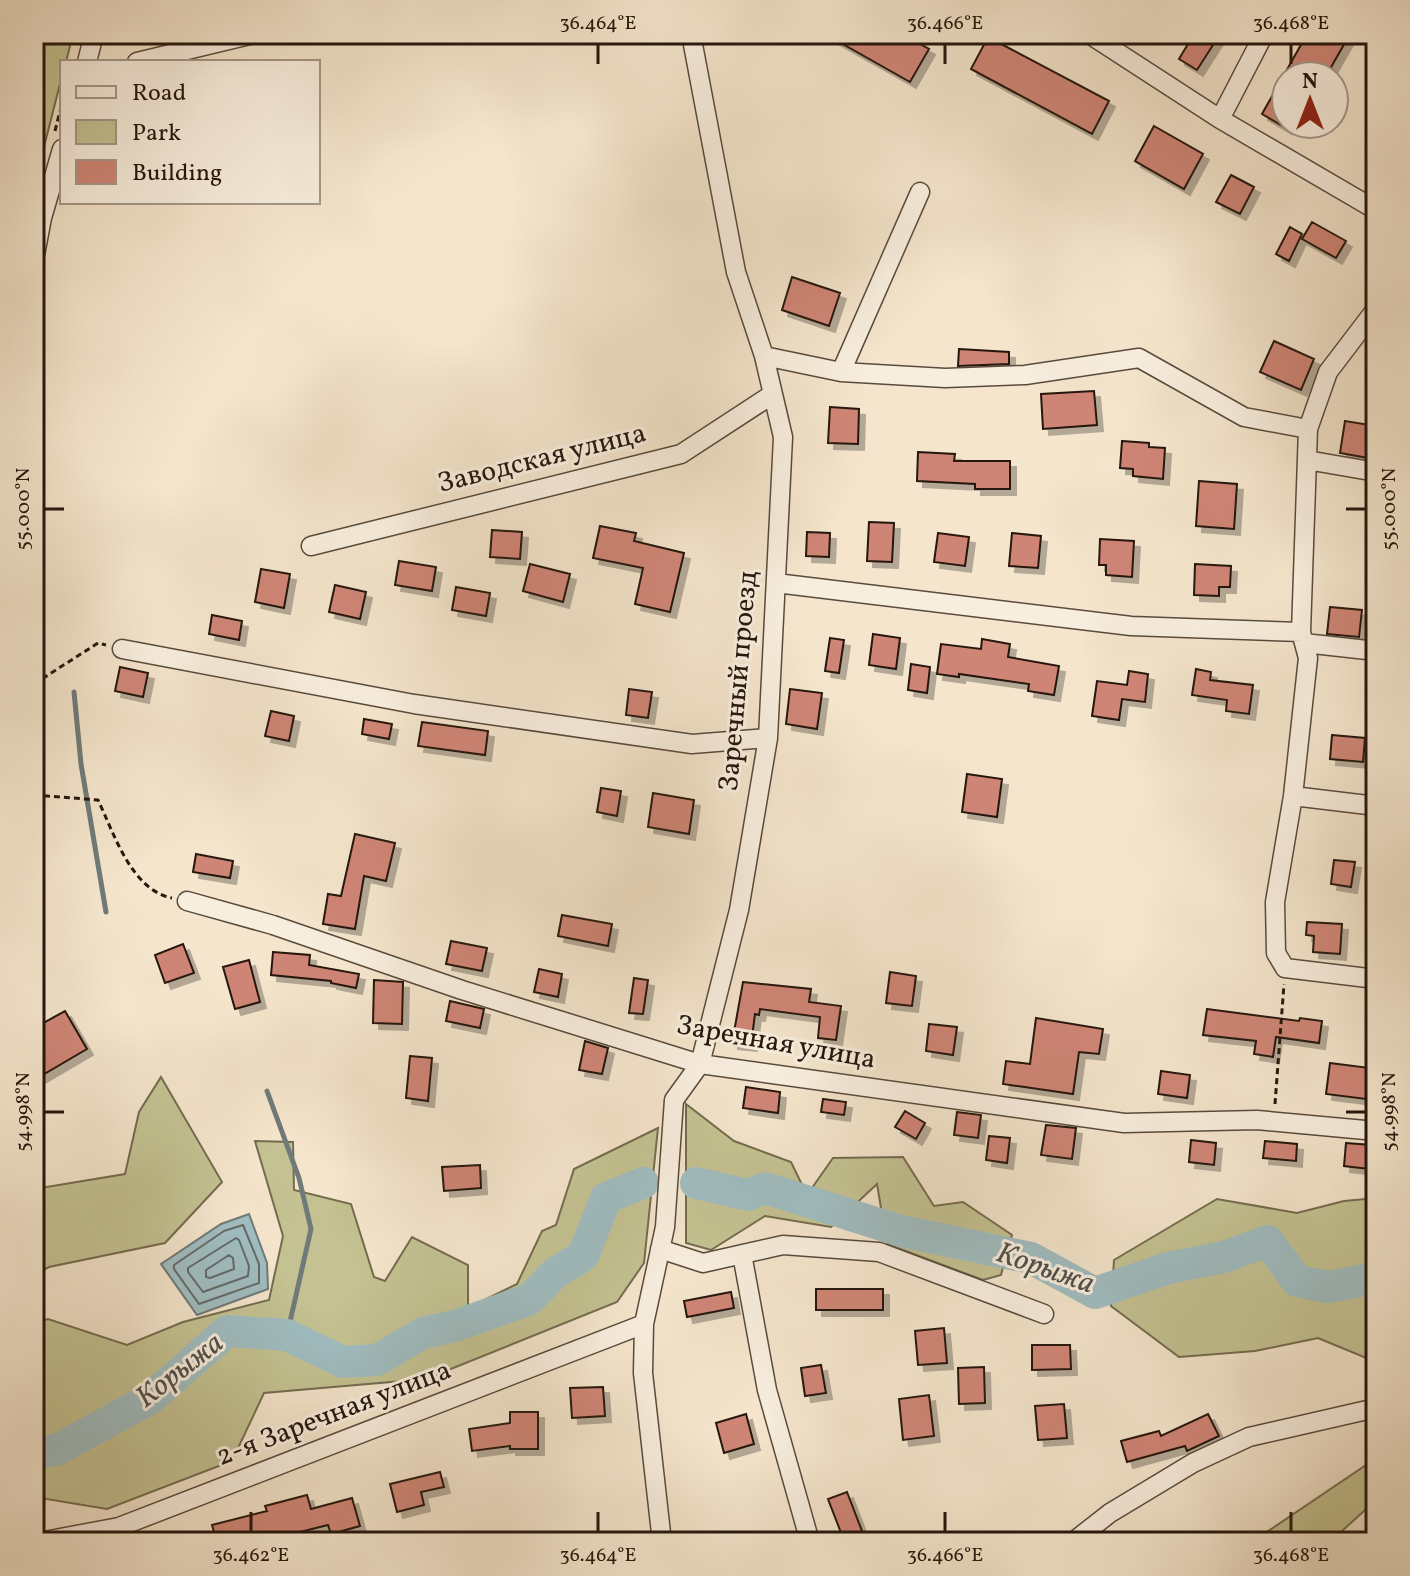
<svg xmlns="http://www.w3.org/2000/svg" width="1410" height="1576" font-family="Vollkorn,serif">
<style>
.green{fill:#c4c292;stroke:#746c50;stroke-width:2}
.water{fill:#a0bdc1;stroke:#6f7a79;stroke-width:2}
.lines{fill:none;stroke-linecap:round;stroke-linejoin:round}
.shore{stroke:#626a67;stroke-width:2}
.stream{stroke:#6f7a79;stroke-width:5}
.river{stroke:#a0bdc1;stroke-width:32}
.building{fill:#cf8576;stroke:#25160d;stroke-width:2;filter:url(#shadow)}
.minor-casing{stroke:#594a3d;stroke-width:21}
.path{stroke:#25160d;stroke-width:3;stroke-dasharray:6 4;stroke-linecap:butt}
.minor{stroke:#f8eede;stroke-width:18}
.ticks{fill:none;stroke:#25160d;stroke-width:3}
.labels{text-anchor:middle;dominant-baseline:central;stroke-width:6;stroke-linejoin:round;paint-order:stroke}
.street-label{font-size:28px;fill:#25160d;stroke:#f8eede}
.water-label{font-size:30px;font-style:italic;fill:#50504c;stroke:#f8eede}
.neatline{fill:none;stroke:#25160d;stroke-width:3}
.ticks-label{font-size:20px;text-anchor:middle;fill:#25160d}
</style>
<defs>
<filter id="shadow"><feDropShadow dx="6" dy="6" stdDeviation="0" flood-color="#0004"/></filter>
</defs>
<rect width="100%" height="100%" fill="#f4e5cc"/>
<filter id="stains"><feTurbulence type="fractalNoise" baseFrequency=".0025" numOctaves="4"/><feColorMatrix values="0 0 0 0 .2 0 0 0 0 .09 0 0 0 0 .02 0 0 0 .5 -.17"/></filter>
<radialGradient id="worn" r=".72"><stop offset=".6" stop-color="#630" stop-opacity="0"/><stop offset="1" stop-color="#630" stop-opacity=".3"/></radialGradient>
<path class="green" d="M34,34h39l-7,28h-4v14l-28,110z
M161,1077l61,105 -57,61 -116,24 -15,8v-86l91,-15 14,-62z
M686,1104l48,37 57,21 16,33 26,-37 70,-1 31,49 29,-4 49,33 -11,40 -18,5 -96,-36 -10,-60 -46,43 -66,-11 -54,34 -25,-7z
M658,1128l-14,135 -27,39 -191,77 -162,14 -32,68 -125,48 -73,-12v-174l14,-4 79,26 56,-23 86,-22 14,-64 -28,-95 38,1 1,48 57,14 23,73 11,4 27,-44 56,28v43l49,-24 25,-53 14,-6 18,-56z
M1376,1198v164l-58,-24 -63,13 -76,6 -68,-51 3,-46 103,-61 80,14 47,-12z
M1369,1463l7,1v36l-46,42h-78z"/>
<path class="water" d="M249,1214l18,49 1,26 -71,26 -36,-51 60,-40z"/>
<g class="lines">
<path class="shore" d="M243,1225l16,39v19l-60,21 -25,-35v-4l50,-34z
M236,1238l3,2 10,26 -1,10 -45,16 -15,-20v-4z
M229,1255l4,3 1,11 -24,9 -4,-1v-7z"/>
<path class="stream" d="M74,692l7,72 25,148
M267,1091l32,87 12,51 -24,106"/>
<path class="river" d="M696,1183l52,12 17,-7 136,43 130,27 64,35 73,-25 56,-11 44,-16 29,40 31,6 48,-9
M34,1453l22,-3 94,-51 77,-68 60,4 56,27 34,-2 46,-27 32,-7 75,-27 25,-26 28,-17 23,-58 37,-15"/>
</g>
<path class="building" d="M825,34h77l27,15 -19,33z
M1194,34h26l-23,36 -18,-11z
M1307,34h43l-24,42h-40v52l-24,-14z
M988,37l121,64 -17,33 -121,-65z
M1154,126l49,28 -19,35 -49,-28z
M1231,175l23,12 -14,27 -24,-12z
M1312,222l34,19 -10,17 -34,-19z
M1290,227l12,7 -13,27 -13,-7z
M792,277l48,16 -11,33 -47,-16z
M1274,341l40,18 -13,31 -41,-18z
M959,349l50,3v12l-51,2z
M1094,391l3,34 -54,4 -2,-35z
M830,407l29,2 -1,35 -30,-1z
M1345,421l31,5 -2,33 -34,-6z
M1122,441l27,2v4l16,1 -2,31 -30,-3v-7l-13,-1z
M918,452l37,2 -1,7h56v28h-35v-5l-58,-3z
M1199,481l38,3 -3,45 -38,-3z
M869,522l25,1 -2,39 -25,-1z
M600,526l36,7 -2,8 50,12 -14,59 -35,-8 8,-36 -50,-10z
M492,530l30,2 -2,27 -30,-2z
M807,532l23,1 -1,24 -23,-1z
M938,533l31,4 -4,29 -31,-4z
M1012,533l29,3 -3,32 -29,-2z
M1100,539l34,2 -2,36 -26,-2v-10h-7z
M399,561l37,6 -4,24 -37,-6z
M530,564l40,10 -7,28 -40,-11z
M1195,564l36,2 -1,21h-11v9l-25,-1z
M261,569l29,5 -6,34 -29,-6z
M335,585l31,7 -6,27 -31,-7z
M456,587l34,6 -4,23 -34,-6z
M1330,607l32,3 -3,27 -32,-3z
M212,615l30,6 -3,19 -30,-6z
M873,634l27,4 -4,31 -27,-4z
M830,638l14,2 -5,33 -14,-2z
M982,639l28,5 -2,13 51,9 -5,29 -26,-4 1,-7 -70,-10v3l-22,-3 4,-30 40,5z
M911,664l19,3 -3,26 -19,-3z
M120,667l28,6 -5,24 -28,-6z
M1196,669l15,3 -1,8 43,5 -4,29 -23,-3 1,-11 -35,-5z
M1129,671l19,3 -3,28 -23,-3 -3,21 -27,-4 5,-35 30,4z
M629,689l23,3 -4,26 -22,-3z
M790,689l32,4 -5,36 -31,-5z
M271,711l23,5 -5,25 -24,-5z
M364,719l28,5 -3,15 -27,-5z
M422,722l66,9 -3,24 -67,-9z
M1332,735l33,3 -2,24 -33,-3z
M967,774l35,5 -5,38 -35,-5z
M601,788l20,3 -4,25 -20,-4z
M653,793l41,7 -5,34 -41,-7z
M355,834l40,9 -9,38 -22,-5 -9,53 -32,-5 5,-30 13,2z
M196,854l37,7 -3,17 -37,-6z
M1334,860l21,2 -4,25 -20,-3z
M562,915l50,9 -4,22 -50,-10z
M1307,922l35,2 -2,30 -27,-2 1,-16 -8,-1z
M451,941l36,7 -5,23 -36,-7z
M183,944l11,29 -29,10 -10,-28z
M273,952l37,3 -1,10 50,9 -3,14 -25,-5v-2l-60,-6z
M249,960l11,42 -25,7 -12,-42z
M539,969l23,5 -4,23 -24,-5z
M890,972l26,4 -4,30 -26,-3z
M634,978l14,2 -5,34 -14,-1z
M374,980l29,2 -1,42 -29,-1z
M743,982l68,7 -2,13 32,4 -5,34 -18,-2 2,-21 -60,-8 -1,6 -4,-1 -4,31 -19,-2z
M450,1001l34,8 -4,19 -34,-7z
M1207,1009l92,12 1,-3 22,3 -3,22 -43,-6 -3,20 -19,-3 2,-13 -53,-6z
M65,1011l22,38 -53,31v-52z
M1036,1018l67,11 -4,25 -20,-2 -6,42 -70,-10 3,-23 24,3z
M929,1024l28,3 -4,28 -27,-4z
M585,1041l23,7 -6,26 -23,-4z
M410,1056l22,2 -4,43 -22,-3z
M1330,1063l40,5 -4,31 -40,-5z
M1161,1071l29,4 -3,23 -29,-4z
M746,1087l34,5 -2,21 -35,-5z
M823,1099l23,3 -2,13 -23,-3z
M905,1111l20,12 -9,16 -21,-12z
M957,1112l24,3 -3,23 -24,-3z
M1046,1125l30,3 -4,31 -31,-4z
M989,1136l21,2 -3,25 -21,-3z
M1191,1140l25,3 -2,22 -25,-3z
M1265,1141l32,3 -1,17 -33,-3z
M1346,1143l25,2 -2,24 -25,-3z
M480,1165l1,23 -37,3 -2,-24z
M816,1289h67v21h-67z
M731,1292l3,16 -47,9 -3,-16z
M944,1328l3,35 -29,2 -3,-34z
M1032,1345h38l1,24 -39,1z
M821,1365l5,28 -21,3 -4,-28z
M984,1367l1,36 -26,1 -1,-36z
M603,1387l2,29 -33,2 -2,-30z
M929,1395l5,41 -31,4 -4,-41z
M1064,1404l3,34 -29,2 -3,-34z
M510,1412h28v37h-28v-3l-38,5 -3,-22 41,-6z
M746,1414l8,30 -30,9 -8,-30z
M1208,1414l11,22 -32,15 -2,-5 -58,16 -6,-21 38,-10 2,5z
M440,1472l4,15 -23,5 3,13 -27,7 -7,-28z
M847,1492l15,39 -19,7 -15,-39z
M307,1495l4,14 41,-11 8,28 -29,8 -3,-9 -68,17h-43l-5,-17 55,-14 -2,-5z"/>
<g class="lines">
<g class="minor-casing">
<path id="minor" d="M1089,34l131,85 156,91
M87,62l7,-28
M137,62l117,-28
M1220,119l44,-85
M34,260l8,-42 20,-69
M1376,309l-48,63 -20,57 -7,203 7,26 -15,138 -18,106 1,51 9,15 91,11
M764,356l77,16 104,6 80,-3 114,-17 105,59 64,12
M841,372l79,-180
M1307,460l69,12
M311,546l370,-92 92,-60
M776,583l355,43 170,6
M1304,643l72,8
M122,649l292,55 278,40 76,-6
M1293,796l83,10
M187,901l86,24 189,65 238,74 424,59 133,-3 119,11
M660,1249l43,14 80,-18 96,7 165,62
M742,1254l25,136 43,152
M39,1542l80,-15 525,-203
M662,1542l-19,-169 1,-49 21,-97 9,-127 26,-36 39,-154 29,-172 15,-301 -19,-81 -28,-84 -45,-238
M1073,1542l37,-29 83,-50 56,-26 127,-29"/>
</g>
<path class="path" d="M55,131l7,-28
M34,684l64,-41 8,2
M34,795l64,5c16,33 33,90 74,98
M1275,1104l9,-120"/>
<use href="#minor" class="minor"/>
</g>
<path class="ticks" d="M598,44v20M945,44v20M1291,44v20M44,509h20M1346,509h20M44,1112h20M1346,1112h20M251,1512v20M598,1512v20M945,1512v20M1291,1512v20"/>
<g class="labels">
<g class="street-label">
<text transform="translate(542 459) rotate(-14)">Заводская улица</text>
<text transform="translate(739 681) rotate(-85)">Заречный проезд</text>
<text transform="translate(776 1043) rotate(10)">Заречная улица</text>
<text transform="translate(334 1414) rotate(-21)">2-я Заречная улица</text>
</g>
<g class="water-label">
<text transform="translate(1045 1269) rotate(19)">Корыжа</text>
<text transform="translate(180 1371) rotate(-38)">Корыжа</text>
</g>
</g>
<rect width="1410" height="1576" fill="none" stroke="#f4e5cc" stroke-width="88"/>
<rect x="60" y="60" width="260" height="144" fill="#f8eede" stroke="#a4988a" stroke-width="2"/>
<rect x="76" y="86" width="40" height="12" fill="#f8eede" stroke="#a4988a" stroke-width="2"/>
<text x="132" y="100" font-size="24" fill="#25160d">Road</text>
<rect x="76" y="120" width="40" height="24" fill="#c4c292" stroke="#a4988a" stroke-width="2"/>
<text x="132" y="140" font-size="24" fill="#25160d">Park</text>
<rect x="76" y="160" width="40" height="24" fill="#cf8576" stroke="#a4988a" stroke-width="2"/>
<text x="132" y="180" font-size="24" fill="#25160d">Building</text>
<g transform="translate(1310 100)"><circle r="38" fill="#f8eede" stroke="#a4988a" stroke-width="2"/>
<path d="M0-6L14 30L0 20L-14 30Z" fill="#8f2418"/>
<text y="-12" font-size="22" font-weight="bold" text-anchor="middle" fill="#25160d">N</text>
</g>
<rect x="44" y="44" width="1322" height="1488" class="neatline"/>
<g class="ticks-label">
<text x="598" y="29">36.464°E</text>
<text x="945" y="29">36.466°E</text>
<text x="1291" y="29">36.468°E</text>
<text transform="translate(22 509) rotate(-90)" y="7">55.000°N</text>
<text transform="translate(1388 509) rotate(-90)" y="7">55.000°N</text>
<text transform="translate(22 1112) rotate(-90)" y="7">54.998°N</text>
<text transform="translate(1388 1112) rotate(-90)" y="7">54.998°N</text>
<text x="251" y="1561">36.462°E</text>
<text x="598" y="1561">36.464°E</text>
<text x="945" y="1561">36.466°E</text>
<text x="1291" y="1561">36.468°E</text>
</g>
<rect width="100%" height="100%" filter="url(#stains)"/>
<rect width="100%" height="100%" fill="url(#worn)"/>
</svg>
